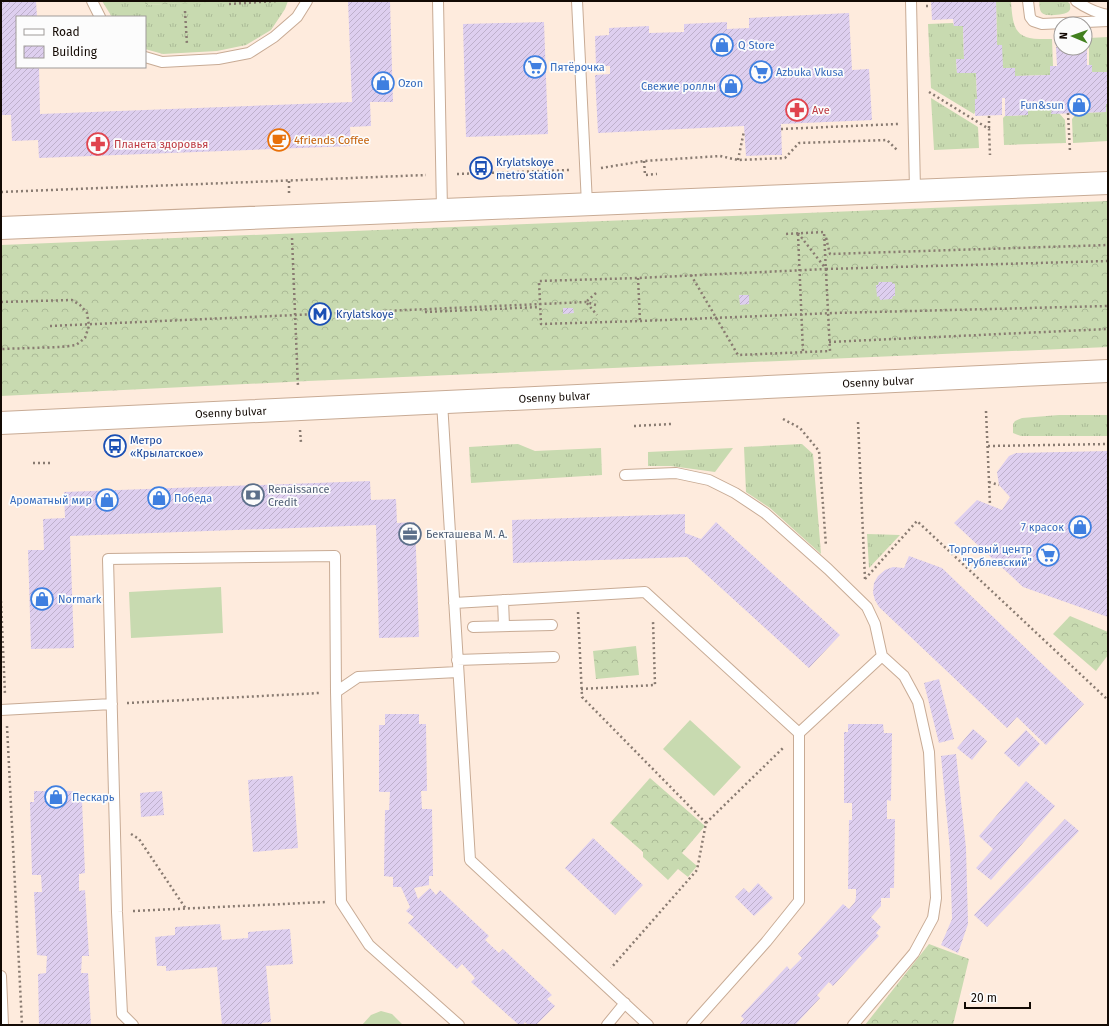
<svg xmlns="http://www.w3.org/2000/svg" width="1109" height="1026" font-family="'Fira Sans',sans-serif">
<style>
.grass{fill:url(#grass-tufts)}
.forest{fill:url(#forest-crowns)}
.garden{fill:#c8dab0}
.building{fill:url(#building-hatch)}
.lines{fill:none;stroke-linecap:round;stroke-linejoin:round}
.service-casing{stroke:#c8ab95;stroke-width:12}
.tertiary-casing{stroke:#c8ab95;stroke-width:24}
.path{stroke:#897b71;stroke-width:2.5;stroke-dasharray:2 3;stroke-linecap:butt}
.service{stroke:#fff;stroke-width:10}
.tertiary{stroke:#fff;stroke-width:22}
.labels{text-anchor:middle;dominant-baseline:central;stroke-width:3.5;stroke-linejoin:round;paint-order:stroke}
.shop-label{font-size:11px;fill:#366cbe;stroke:#fcfcfc;text-anchor:start}
.health-label{font-size:11px;fill:#be3a42;stroke:#fcfcfc;text-anchor:start}
.food-label{font-size:11px;fill:#c56008;stroke:#fcfcfc;text-anchor:start}
.transit-label{font-size:11px;fill:#164399;stroke:#fcfcfc;text-anchor:start}
.street-label{font-size:11px;fill:#130a04;stroke:#fcfcfc}
.service-label{font-size:11px;fill:#4e5e75;stroke:#fcfcfc;text-anchor:start}
</style>
<defs>
<pattern id="grass-tufts" width="24" height="20" patternUnits="userSpaceOnUse"><rect width="24" height="20" fill="#c8dab0"/><path d="M3 7l-1-3M5 7V3M7 7l1-3M15 17l-1-3M17 17v-4M19 17l1-3" fill="none" stroke="#abba96"/></pattern>
<pattern id="forest-crowns" width="20" height="18" patternUnits="userSpaceOnUse"><rect width="20" height="18" fill="#c8dab0"/><path d="M2 6a3 3 0 1 1 6 0M12 15a3 3 0 1 1 6 0" fill="none" stroke="#abba96"/></pattern>
<pattern id="building-hatch" width="6" height="6" patternUnits="userSpaceOnUse"><rect width="6" height="6" fill="#decfef"/><path d="M-1 1l2-2M0 6l6-6M5 7l2-2" fill="none" stroke="#beb0cb"/></pattern>
</defs>
<rect width="100%" height="100%" fill="#feebdd"/>
<path class="grass" d="M102,1h43v4l75,-4h68l-3,8 -14,21 -25,15 -29,6 -54,3 -18,-5v-32h-33z
M996,1h15c2,34 7,39 41,38l1,27h-3v9l-35,1 -12,-8 -6,-23z
M1039,1h28l3,3c0,3 1,5 -1,7 -3,4 -23,6 -27,2 -3,-3 -2,-8 -3,-12z
M953,23l1,3h9l1,33h-8l1,14h19l1,26h-2v13l-1,2 -43,-26 -3,-64z
M1108,37v35h-16v-7h-3v-27z
M931,98l47,29 1,21 -45,2z
M1108,103v38l-35,2 -1,-24 5,-6 29,-1v-8z
M1052,108v5h7l6,7 1,23 -62,2 -1,-27 2,-2 23,-1v-6z
M1059,415h49v21h-87l-8,-3v-9l2,-3 7,-3z
M518,444l17,7 66,-3 1,27 -131,8 -2,-36z
M802,444l11,10 8,100 -51,-46 -24,-16 -2,-45z
M733,448l-18,24 -44,-6h-23v-14z
M867,534l33,1 -31,33z"/>
<path class="forest" d="M145,1h75v1l-75,3z
M1108,201v146l-800,34 -307,15v-151z
M1070,616l38,16v23l-12,16 -43,-37z
M636,646l3,29 -43,4 -3,-28z
M650,778l55,48 -23,27 15,13 -9,11 -10,-8 -10,11 -25,-23v-5l-33,-29z
M929,944l40,15 -16,66h-88z"/>
<path class="garden" d="M221,587l2,46 -92,5 -2,-46z
M690,720l51,47 -27,29 -51,-47z
M381,1011l11,3 11,11h-41l9,-10z"/>
<path class="building" d="M1,1h35l1,16h-20v50h22l1,47 312,-12 -4,-101h42l3,101h-23l1,24 -21,1 1,19 -312,12 -1,-18 -26,1 -1,-26h-10z
M931,1h65l1,44h5l1,23h12v8l35,-1v-9h7l-1,-19 29,1v-2h2v19h5v7h16v31l-2,1v8l-55,2 1,-6 -24,1v6l-23,1v-18h-3v17l-27,1v-17h2l-1,-26h-19l-1,-14h8l-1,-33h-9l-1,-7 -21,1z
M849,13l3,57 17,-1 3,51 -91,4 1,31h-12l-24,1 -2,-30 -146,7 -3,-58 15,-1v-8h-14l-1,-30 14,-1v-7l40,-2v7l35,-1v-8l43,-2v7l22,-1v-10z
M544,22l4,112 -82,3 -3,-113z
M879,282h13v1l3,1v12h-2l-1,3 -12,1 -1,-4 -2,1 -1,-12h2z
M739,295h10v9l-9,1z
M563,308h10l1,5 -11,1z
M1108,451v166l-85,-30 -69,-64 23,-23 25,10 8,-13 -11,-12 -2,-13 12,-16 7,-3z
M370,481l1,19 25,-1 1,24 18,-1 4,115 -40,1 -3,-113 -306,11 4,112 -43,1 -3,-99h16l-1,-31 22,-1 -1,-26z
M685,514v19l16,6 15,-17 124,113 -31,33 -122,-111 -174,6 -1,-43z
M909,556l33,12 142,136 -38,41 -29,-28 -10,11 -128,-121 -4,-7 -2,-7 1,-10 4,-7 7,-6 8,-3 11,1z
M939,679l15,60 -15,4 -15,-60z
M385,714h34v10h7l1,67h-6l1,18h10l1,67h-4v9l-15,3 4,11 12,-11 6,7 4,-5 49,46 -4,4 14,13 4,-4 49,46 -5,4 8,7 -19,19h-8l-3,-3 -2,3h-4l-48,-43 4,-4 -13,-14 -5,5 -49,-46 6,-6 -8,-6 4,-4 -9,-20h-8v-10l-9,-1 1,-66h4l1,-18h-11v-67h6z
M848,724h35l1,9h8l-1,68 -4,-1v19h8l-1,69h-4v10h-9v8l-10,11 10,10 -5,6 3,3 -46,50 -4,-4 -12,13 3,3 -25,27h-56l5,-6 -3,-3 46,-50 3,4 12,-12 -4,-4 45,-50 6,5 6,-7 1,-5v-8h-8l1,-69h3v-17h-8v-71h4z
M973,729l14,12 -15,19 -15,-12z
M1026,730l14,14 -21,23 -15,-14z
M956,754l10,94 2,76 -10,29 -17,-8 11,-26 -2,-69 -9,-94z
M293,776l5,72 -45,4 -5,-72z
M1026,781l29,25 -64,74 -15,-12 17,-19 -14,-13z
M34,791h42v10h6l3,72 -6,1v17l6,-1 4,66h-7l-1,17h7l3,52h-52l-1,-51 8,-1 1,-17 -10,-1 -3,-63h8l-1,-17h-9l-2,-73h4z
M162,791l2,24 -23,2 -1,-24z
M1065,819l14,12 -92,96 -13,-12z
M593,838l50,47 -28,30 -50,-47z
M758,883l15,15 -19,18 -19,-19 9,-9 5,5z
M220,924l2,16 26,-2v-6l42,-3 3,35 -27,2 5,56 -9,1v2h-40l-5,-58 -51,4v-5h-9l-2,-29 20,-2v-8z"/>
<g class="lines">
<g class="service-casing">
<path id="service" d="M92,1l8,16
M438,1l4,209
M577,1l10,203
M911,1l4,189
M1028,1l2,16 3,4 9,3 66,-3
M1076,1c10,7 21,12 32,14
M145,57l17,5 56,-3 31,-6 25,-16 23,-20 10,-16
M442,402l28,458 178,165
M625,475l51,-2 33,7 26,13 30,20 63,56 39,38 8,17 7,32
M503,600l1,26
M454,603l191,-11 154,141v168l-33,41 -74,83
M473,627l79,-2
M457,660l97,-3
M336,692l22,-15 100,-5
M1,710l111,-6
M799,733l83,-77 22,20 14,26 11,50 7,146 -3,20 -19,35 -61,72
M1,976l2,49
M133,1025l-11,-11 -5,-102 -9,-353 227,-3 1,136 5,210 28,43 90,80
M607,1025l18,-22"/>
</g>
<g class="tertiary-casing">
<g id="tertiary">
<path d="M1,228l1107,-45"/>
<path id="s1" d="M1,423l1107,-52"/>
</g>
</g>
<path class="path" d="M229,4l47,-3
M926,6h5
M185,11l2,34
M929,92l60,37 1,26
M1068,113l2,39
M989,116v12
M781,129l117,-5
M738,160l6,-29
M644,161l1,14 12,-1
M601,168l43,-7 76,-5 18,4 47,-2 14,-15 88,-3 11,11
M457,174l113,-4
M289,181v14
M1,192l425,-17
M798,233l28,36 -188,9 -99,3 2,43 99,-3 194,-8 274,-7
M798,234l5,118
M292,238l6,149
M826,238l4,16 278,-9
M826,269l282,-8
M691,275l47,80 92,-4 -6,-119 -39,2
M638,278l2,43
M596,293l-10,9 11,13
M1,302l71,-2 8,5 7,8 2,13 -4,12 -9,7 -15,2 -60,2
M425,312l115,-5
M50,326l536,-24 10,3
M829,342l279,-13
M986,411l4,94
M783,419l17,9 19,23 7,95
M858,422l7,157
M634,426l37,-2
M300,430l1,13
M988,446l120,-2
M33,463h19
M989,482l10,3
M865,579l52,-58 191,179
M1,601l4,94
M578,612l4,85 124,126 -9,47 -86,98
M581,689l74,-4 -2,-64
M127,703l192,-10
M7,726l15,299
M706,823l77,-75
M131,834l8,5 47,70
M133,911l193,-9"/>
<use href="#service" class="service"/>
<use href="#tertiary" class="tertiary"/>
</g>
<defs>
<g id="shop-ring" transform="scale(1.15)"><circle r="9.5" fill="#fcfcfc" stroke="#3f7fe0" stroke-width="1.5"/><path d="M-5-2.5h2.3a2.7 3.5 0 0 1 5.4 0H5L5.5 6h-11ZM-1.5-2.5h3a1.5 2.3 0 0 0-3 0Z" fill="#3f7fe0"/></g>
<g id="supermarket-ring" transform="scale(1.15)"><circle r="9.5" fill="#fcfcfc" stroke="#3f7fe0" stroke-width="1.5"/><path d="M-6-5.5h2.5l.6 2H6L4.5 2H-2.5L-4.4-4H-6ZM-1.5 3.2a1.3 1.3 0 1 0 .1 0ZM3 3.2a1.3 1.3 0 1 0 .1 0Z" fill="#3f7fe0"/></g>
<g id="pharmacy-ring" transform="scale(1.15)"><circle r="9.5" fill="#fcfcfc" stroke="#e0444e" stroke-width="1.5"/><path d="M-2-6h4v4h4v4h-4v4h-4v-4h-4v-4h4Z" fill="#e0444e"/></g>
<g id="cafe-ring" transform="scale(1.15)"><circle r="9.5" fill="#fcfcfc" stroke="#e8710a" stroke-width="1.5"/><path d="M-5.5-4.5H6V0H3Q3 3.5 0 3.5H-2.5Q-5.5 3.5-5.5 0ZM3-3.2v2h1.7v-2ZM-6 4.5H4V6H-6Z" fill="#e8710a"/></g>
<g id="bus-ring" transform="scale(1.15)"><circle r="9.5" fill="#fcfcfc" stroke="#1a4fb4" stroke-width="1.5"/><path d="M-5-6H5V4H4V6H2V4H-2V6H-4V4H-5ZM-3.5-4V0h7V-4ZM-3.5 1.2v1.5H-2V1.2ZM2 1.2v1.5H3.5V1.2Z" fill="#1a4fb4"/></g>
<g id="metro-ring" transform="scale(1.15)"><circle r="9.5" fill="#fcfcfc" stroke="#1a4fb4" stroke-width="1.5"/><path d="M-5.5 5V-5H-3L0 0L3-5H5.5V5H3V-.5L0 4L-3-.5V5Z" fill="#1a4fb4"/></g>
<g id="bank-ring" transform="scale(1.15)"><circle r="9.5" fill="#fcfcfc" stroke="#5c6f8a" stroke-width="1.5"/><path d="M-6-4H6V4H-6ZM0-2.3a2.3 2.3 0 1 0 0 4.6a2.3 2.3 0 1 0 0-4.6Z" fill="#5c6f8a"/></g>
<g id="office-ring" transform="scale(1.15)"><circle r="9.5" fill="#fcfcfc" stroke="#5c6f8a" stroke-width="1.5"/><path d="M-6-3h4V-5.5h4V-3h4V5H-6ZM-1-4.5V-3h2v-1.5ZM-6 0V1H6V0Z" fill="#5c6f8a"/></g>
</defs>
<g fill-rule="evenodd">
<use href="#shop-ring" x="722" y="45"/>
<use href="#supermarket-ring" x="535" y="67"/>
<use href="#supermarket-ring" x="761" y="72"/>
<use href="#shop-ring" x="383" y="83"/>
<use href="#shop-ring" x="731" y="86"/>
<use href="#shop-ring" x="1079" y="105"/>
<use href="#pharmacy-ring" x="797" y="110"/>
<use href="#cafe-ring" x="279" y="140"/>
<use href="#pharmacy-ring" x="98" y="144"/>
<use href="#bus-ring" x="481" y="168"/>
<use href="#metro-ring" x="320" y="314"/>
<use href="#bus-ring" x="115" y="446"/>
<use href="#bank-ring" x="253" y="495"/>
<use href="#shop-ring" x="159" y="498"/>
<use href="#shop-ring" x="107" y="500"/>
<use href="#shop-ring" x="1080" y="527"/>
<use href="#office-ring" x="410" y="534"/>
<use href="#supermarket-ring" x="1048" y="555"/>
<use href="#shop-ring" x="42" y="599"/>
<use href="#shop-ring" x="56" y="797"/>
</g>
<g class="labels">
<g class="shop-label">
<text x="738" y="45">Q Store</text>
<text x="550" y="67">Пятёрочка</text>
<text x="776" y="72">Azbuka Vkusa</text>
<text x="398" y="83">Ozon</text>
<text x="716" y="86" text-anchor="end">Свежие роллы</text>
<text x="1064" y="105" text-anchor="end">Fun&amp;sun</text>
<text x="174" y="498">Победа</text>
<text x="92" y="500" text-anchor="end">Ароматный мир</text>
<text x="1064" y="527" text-anchor="end">7 красок</text>
<text x="1032" y="549" text-anchor="end">Торговый центр<tspan x="1032" dy="13">"Рублевский"</tspan></text>
<text x="58" y="599">Normark</text>
<text x="72" y="797">Пескарь</text>
</g>
<g class="health-label">
<text x="812" y="110">Ave</text>
<text x="114" y="144">Планета здоровья</text>
</g>
<g class="food-label">
<text x="294" y="140">4friends Coffee</text>
</g>
<g class="transit-label">
<text x="496" y="162">Krylatskoye<tspan x="496" dy="13">metro station</tspan></text>
<text x="336" y="314">Krylatskoye</text>
<text x="130" y="440">Метро<tspan x="130" dy="13">«Крылатское»</tspan></text>
</g>
<g class="street-label">
<text stroke="none"><textPath href="#s1" startOffset="878">Osenny bulvar</textPath></text>
<text stroke="none"><textPath href="#s1" startOffset="554">Osenny bulvar</textPath></text>
<text stroke="none"><textPath href="#s1" startOffset="230">Osenny bulvar</textPath></text>
</g>
<g class="service-label">
<text x="268" y="489">Renaissance<tspan x="268" dy="13">Credit</tspan></text>
<text x="426" y="534">Бекташева М. А.</text>
</g>
</g>
<rect width="1109" height="1026" fill="none" stroke="#130a04" stroke-width="4"/>
<rect x="16" y="16" width="130" height="52" fill="#fcfcfc" stroke="#9f9b99"/>
<rect x="24" y="29" width="20" height="6" fill="#ffffff" stroke="#9f9b99"/>
<text x="52" y="36" font-size="12" fill="#130a04">Road</text>
<rect x="24" y="46" width="20" height="12" fill="url(#building-hatch)" stroke="#9f9b99"/>
<text x="52" y="56" font-size="12" fill="#130a04">Building</text>
<g transform="translate(1073 36) rotate(272)"><circle r="19" fill="#fcfcfc" stroke="#9f9b99"/>
<path d="M0-3L7 15L0 10L-7 15Z" fill="#42801e"/>
<text y="-6" font-size="11" font-weight="bold" text-anchor="middle" fill="#130a04">N</text>
</g>
<path d="M965 1002v6h65v-6" fill="none" stroke="#130a04" stroke-width="2"/>
<text x="971" y="1002" font-size="12" fill="#130a04" stroke="#fcfcfc" stroke-width="3" paint-order="stroke">20 m</text>
</svg>
